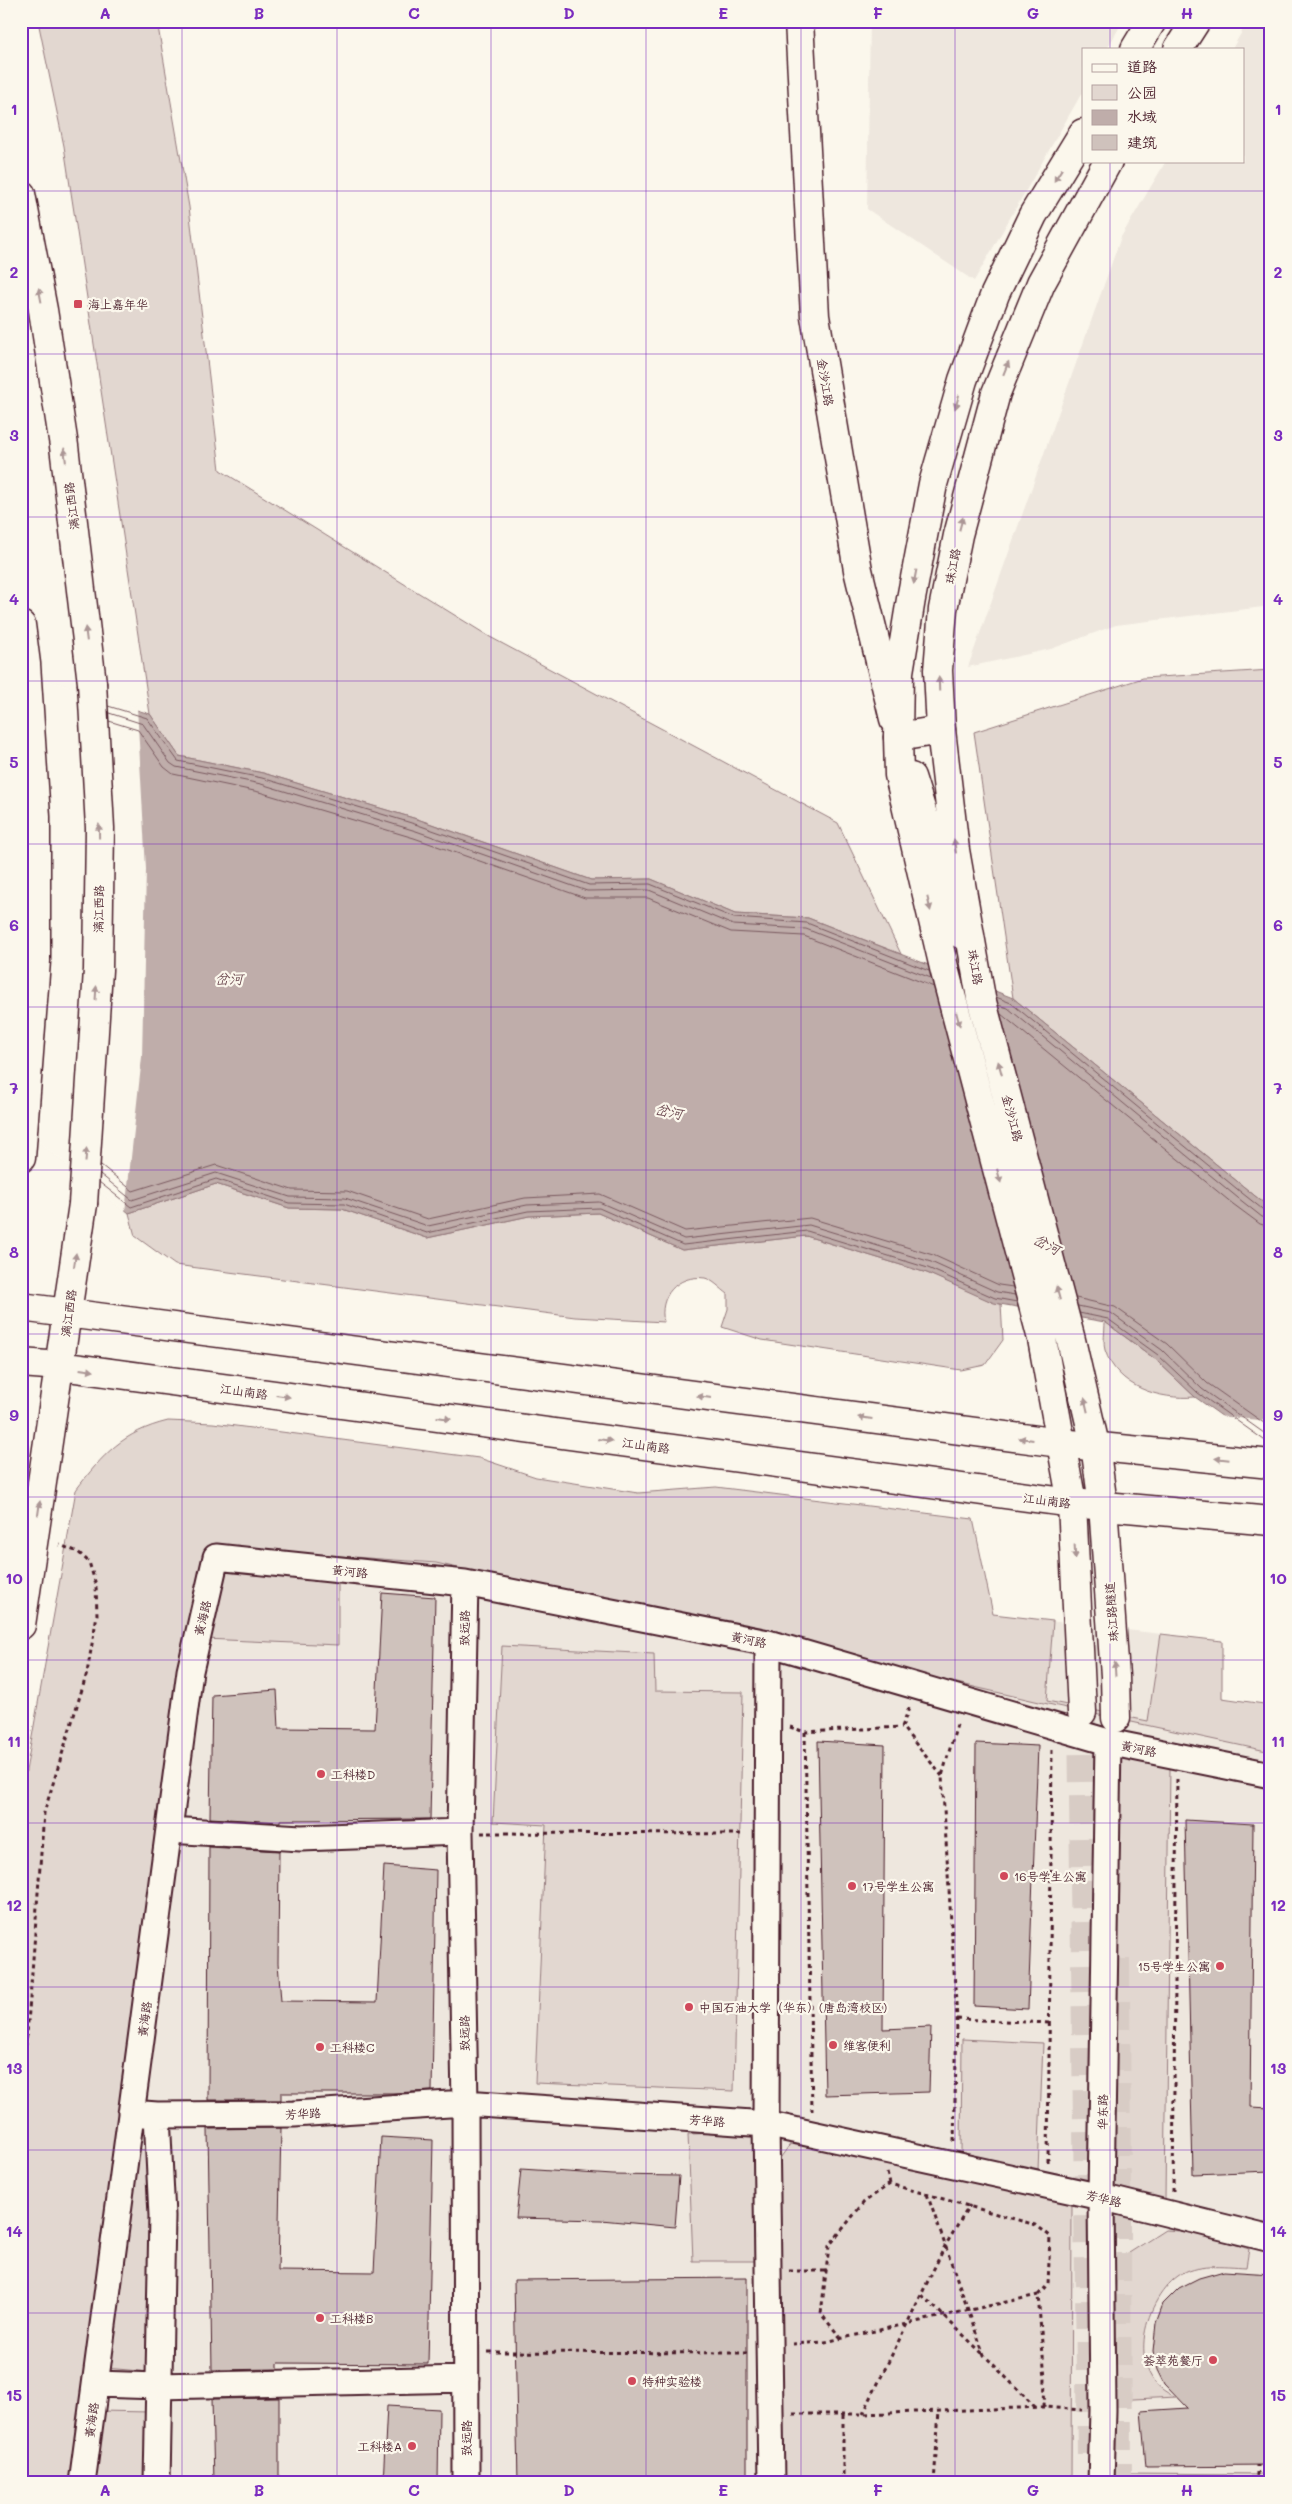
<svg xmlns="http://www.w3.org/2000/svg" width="1292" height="2504" font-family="Mali,'LXGW WenKai TC',sans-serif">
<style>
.built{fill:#eee7de}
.green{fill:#e2d7d0;stroke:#967b7e}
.water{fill:#bfadaa;stroke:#907477}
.pier{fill:#fbf7ec}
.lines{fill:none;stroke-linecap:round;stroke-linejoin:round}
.shore{stroke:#79585e;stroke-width:1}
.building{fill:#cfc2bc;stroke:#4a1f2b}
.secondary-tunnel{stroke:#d8ccc5;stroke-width:28;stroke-dasharray:28 14;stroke-linecap:butt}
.minor-casing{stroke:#4a1f2b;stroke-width:29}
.tertiary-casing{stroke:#4a1f2b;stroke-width:31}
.secondary-casing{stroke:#4a1f2b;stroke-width:31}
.primary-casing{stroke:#4a1f2b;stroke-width:31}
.path{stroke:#4a1f2b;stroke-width:3;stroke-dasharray:4 4;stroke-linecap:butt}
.minor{stroke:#fbf7ec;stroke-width:25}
.tertiary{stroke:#fbf7ec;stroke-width:28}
.secondary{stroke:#fbf7ec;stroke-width:28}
.primary{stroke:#fbf7ec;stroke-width:28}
.primary-bridge-casing{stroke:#4a1f2b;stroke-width:31;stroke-linecap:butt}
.primary-bridge{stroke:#fbf7ec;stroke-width:28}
.oneway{fill:#ab9695}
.grid{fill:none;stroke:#7b2cbf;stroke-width:1;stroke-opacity:0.55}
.poi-dot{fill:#d1495b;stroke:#fbf7ec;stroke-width:2}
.labels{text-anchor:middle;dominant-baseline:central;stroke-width:4.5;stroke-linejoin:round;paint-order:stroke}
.poi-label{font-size:12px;fill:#4a1f2b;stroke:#fbf7ec;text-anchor:start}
.street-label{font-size:12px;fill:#4a1f2b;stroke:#fbf7ec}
.water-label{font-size:14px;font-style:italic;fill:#6d4a51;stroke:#fbf7ec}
.neatline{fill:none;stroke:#7b2cbf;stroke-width:2}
.grid-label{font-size:16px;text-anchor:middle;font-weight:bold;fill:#7b2cbf}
</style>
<rect width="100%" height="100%" fill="#fbf7ec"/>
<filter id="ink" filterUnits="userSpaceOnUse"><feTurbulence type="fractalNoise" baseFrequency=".02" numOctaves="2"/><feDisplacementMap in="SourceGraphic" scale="10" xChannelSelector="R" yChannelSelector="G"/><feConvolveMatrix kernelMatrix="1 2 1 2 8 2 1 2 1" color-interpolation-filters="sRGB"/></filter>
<g filter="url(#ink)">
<path class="built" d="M870,21h253l-16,28h-24v42l-109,190 -107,-72z
M1248,21h23v585l-155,19 -65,24 -83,18 153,-430 45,-76h77v-112h-11z
M178,1520l1044,121v57l49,7v778h-1247z"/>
<path class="green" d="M38,21h119l32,186 31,263 270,167 348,186 63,131 -93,-36 -73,-4 -84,-35 -60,1 -171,-60 -157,-47 -84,-17 -29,-42 -86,-568z
M1271,670v539l-258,-211 -39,-266 169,-54z
M216,1184l73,24 53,1 85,29 102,-22 69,-3 84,37 124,-14 121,37 74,31 2,36 -18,25 -24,5 -199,-30 -40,-13 6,-18v-15c-7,-5 -15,-14 -23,-16 -28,-4 -47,19 -41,44l-89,-5 -400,-52 -40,-29 -6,-23z
M1105,1322l50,37 40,38c-36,3 -78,-10 -90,-47 -2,-8 0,-19 0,-28z
M168,1421l45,2 266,35 57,19 102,16 78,-6 257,32 20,95 60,7 -6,80 101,20 13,-87 61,7v57l49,7v47l-223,-48 -612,-141 -219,-16 -9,2 -7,17 -125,917h-55v-684l55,-309c27,-36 47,-58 92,-69z
M221,1564l117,15v66l-133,-6z
M502,1646l152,8 1,37 88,1 -9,399 -199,-8 11,-258 -53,-3z
M1118,1753l52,13 -5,433 -54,-11z
M962,2039l81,4 -5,127 -77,-17z
M758,2132l6,129h-71l-5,-127z
M791,2143l281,59 -1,281h-290l-3,-322z
M136,2149l21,2 -8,221 -42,-4z
M1165,2230l31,2 53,17 -3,18c-22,-1 -49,-5 -68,9 -36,26 -54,103 -1,121l-66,3 5,-122 13,-25z
M100,2411l49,1 -2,71h-56z
M1119,2473l152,1v9h-154z"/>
<path class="water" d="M21,675l129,39 29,42 84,17 157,47 171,60 60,-1 84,35 73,4 205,80 258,211v242l-76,-54 -40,-38 -50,-37 -111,-19 -67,-30 -121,-37 -124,14 -84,-37 -69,3 -102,22 -85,-29 -53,-1 -73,-24 -87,29 -108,-88z"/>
<path class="pier" d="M21,672l116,35 9,162 -4,188 -17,155 -104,-84z
M1217,1416l54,5v33l-2,-1z"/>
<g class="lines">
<path class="shore" d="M108,706l39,12 31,43 84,17 156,47 171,60 61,-1 84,34 73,5 122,48
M109,713l34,11 27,39 6,4 85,17 155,47 171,60 62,-1 84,35 73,4 125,49
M109,721l29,9 26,37 9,7 86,18 155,46 171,60h63l83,34 73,4 130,51
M996,997l15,6 231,190 24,19 5,1
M998,1005l10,3 230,190 24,19 9,2
M1001,1014l232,190 27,20 11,3
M101,1165l32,26 83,-26 76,25 55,1 81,28 97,-21 75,-4 85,37 125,-13 123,37 66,30 14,2
M100,1174l32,26 84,-27 74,24 55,1 83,28 99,-21 72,-3 85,37 125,-14 122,37 66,30 18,3
M99,1182l32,25 85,-28 73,24 55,1 83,29 101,-22 71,-3 84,37 124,-14 121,37 67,30 22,4
M1076,1298l39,9 52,37 40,39 64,45
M1078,1306l33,7 51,37 40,39 69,49
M1079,1313l29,6 50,36 40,38 73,52"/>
</g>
<path class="building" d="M382,1593l53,4 -5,222 -150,1v2l-70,-4 2,-123 65,-5 2,38 96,1z
M818,1741l67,4 -2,284 48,-2 -2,65 -104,3z
M976,1743l62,3 -10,263 -54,-3z
M1185,1820l68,4 -3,283 21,1v63l-78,3z
M209,1847l70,4 -1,112 3,38 96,1 7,-136 52,4 -4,221 -40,2h-111v7h-73z
M281,2128l-3,143 96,1 7,-135 52,3 -5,224 -150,-1v6l-66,1 -4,-241z
M521,2169l92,6 66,1 -4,51 -74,-7 -85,-2z
M1224,2271l47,3v191l-125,1 -5,-55 47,-3 -23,-24 -7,-14 -5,-19 3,-28 7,-19 16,-16 20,-10z
M747,2278v205h-229l-4,-203z
M279,2398v85h-65l-2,-84z
M387,2406l52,3 -1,74h-55z"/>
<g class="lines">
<path class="secondary-tunnel" d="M1082,1712l9,744
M1116,1959l2,524"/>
<g class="minor-casing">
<path id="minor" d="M465,1583l-5,249 5,271 1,380
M768,1643l-2,481 5,359
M169,1830l132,8 159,-6
M131,2113l26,2 137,-1 171,-11 301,21 335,73 170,42
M96,2384l62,2 308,-7
M82,2483l108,-812 26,-114 249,26 303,60 340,99 163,33
M157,2483l5,-267 -5,-101
M1101,2483l2,-73 -2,-213 7,-455"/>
</g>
<g class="tertiary-casing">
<path id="tertiary" d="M799,21l16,295 43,254 36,149
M898,737l43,-7
M911,777l50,157"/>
</g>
<g class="secondary-casing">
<path id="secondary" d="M1135,49l17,-28
M1178,49l18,-28
M1108,161l-67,122 -45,110 -38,142 -15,74 -5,61 3,60 14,120 26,148 90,342 24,105 8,60 12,171 1,42
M1082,1712l-10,-209 -30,-164 -97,-367 -46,-197 -1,-38 1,-65 12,-73 22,-115 30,-104 32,-86 38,-79 50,-82"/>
</g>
<g class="primary-casing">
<path id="primary" d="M21,194l22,116 21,136 28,237
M21,625l5,39 10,153v144l-15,197
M21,1307l1039,136 211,21
M21,1363l39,3 1012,137 199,18
M21,1625l62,-421"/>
</g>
<path class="path" d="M909,1708l-7,19 40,49
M790,1727l15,5 97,-5
M805,1732l7,379
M481,1833l263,1
M957,2019l93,4
M21,2054l5,-10 4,-45 14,-186 43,-140 10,-58 -1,-30 -7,-23 -11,-10 -18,-7
M954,2142l3,-123 -15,-243 16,-55
M1048,2162l4,-413
M887,2173l3,11 146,41 14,11 -2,49 -10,10 7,84 -1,28 38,3
M1173,2191l4,-413
M927,2194l57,161 51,52
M789,2271h37
M922,2295l61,59
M841,2338l-20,-24 8,-68 35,-44 26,-18
M792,2344l33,-2 213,-47
M488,2352l259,1
M793,2414h70l181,-7
M863,2414l82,-168 25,-41
M487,2483l261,-5
M843,2483v-69
M934,2483l5,-72
M1257,2483v-18"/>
<use href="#minor" class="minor"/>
<use href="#tertiary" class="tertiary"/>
<use href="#secondary" class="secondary"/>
<use href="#primary" class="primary"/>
<g class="primary-bridge-casing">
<path id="primary-bridge" d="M83,1204l15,-234 2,-142 -8,-145"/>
</g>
<use href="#primary-bridge" class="primary-bridge"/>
</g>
<defs><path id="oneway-solid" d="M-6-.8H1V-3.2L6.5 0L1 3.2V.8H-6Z" transform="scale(1.25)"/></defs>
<g class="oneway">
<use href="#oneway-solid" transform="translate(1058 175) rotate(122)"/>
<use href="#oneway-solid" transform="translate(40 295) rotate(-101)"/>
<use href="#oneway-solid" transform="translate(1006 368) rotate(-68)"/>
<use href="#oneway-solid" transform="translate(957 402) rotate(106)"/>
<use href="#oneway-solid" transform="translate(65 455) rotate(-97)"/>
<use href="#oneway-solid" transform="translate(961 524) rotate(-75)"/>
<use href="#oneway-solid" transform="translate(915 577) rotate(101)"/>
<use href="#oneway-solid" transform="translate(86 634) rotate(-97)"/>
<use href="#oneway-solid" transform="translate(939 684) rotate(-92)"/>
<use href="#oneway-solid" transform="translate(99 831) rotate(-91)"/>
<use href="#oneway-solid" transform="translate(955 846) rotate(-98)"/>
<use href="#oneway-solid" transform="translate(929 904) rotate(77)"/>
<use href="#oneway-solid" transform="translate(96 993) rotate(-86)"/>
<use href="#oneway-solid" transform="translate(958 1019) rotate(75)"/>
<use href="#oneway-solid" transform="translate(1000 1068) rotate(-105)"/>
<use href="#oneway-solid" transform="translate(86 1155) rotate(-86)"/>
<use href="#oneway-solid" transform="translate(999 1176) rotate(75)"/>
<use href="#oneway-solid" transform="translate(75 1260) rotate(-82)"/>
<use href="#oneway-solid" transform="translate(1058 1293) rotate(-105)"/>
<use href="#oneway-solid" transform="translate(87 1370) rotate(8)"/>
<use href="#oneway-solid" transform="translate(283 1396) rotate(8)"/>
<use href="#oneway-solid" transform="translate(704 1397) rotate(-173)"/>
<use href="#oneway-solid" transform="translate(1086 1405) rotate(-103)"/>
<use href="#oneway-solid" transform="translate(444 1418) rotate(8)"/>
<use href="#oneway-solid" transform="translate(865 1418) rotate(-173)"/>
<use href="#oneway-solid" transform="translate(1026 1439) rotate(-173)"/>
<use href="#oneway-solid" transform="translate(605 1440) rotate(8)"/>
<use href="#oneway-solid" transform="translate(1222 1459) rotate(-174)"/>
<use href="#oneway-solid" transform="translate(39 1508) rotate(-82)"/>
<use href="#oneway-solid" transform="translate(1075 1552) rotate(87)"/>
<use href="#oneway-solid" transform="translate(1115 1669) rotate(-94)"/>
</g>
</g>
<path class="grid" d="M182,21v2462M337,21v2462M491,21v2462M646,21v2462M801,21v2462M955,21v2462M1110,21v28M1110,161v2322M21,191h1250M21,354h1250M21,517h1250M21,681h1250M21,844h1250M21,1007h1250M21,1170h1250M21,1334h1250M21,1497h1250M21,1660h1250M21,1823h1250M21,1987h1250M21,2150h1250M21,2313h1250"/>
<g class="poi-dot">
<rect x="73" y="299" width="10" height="10" rx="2.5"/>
<circle cx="321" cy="1774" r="5"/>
<circle cx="1004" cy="1876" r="5"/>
<circle cx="852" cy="1886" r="5"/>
<circle cx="1220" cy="1966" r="5"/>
<circle cx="689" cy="2007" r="5"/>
<circle cx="833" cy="2045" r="5"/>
<circle cx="320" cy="2047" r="5"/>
<circle cx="320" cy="2318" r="5"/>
<circle cx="1213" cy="2360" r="5"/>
<circle cx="632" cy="2381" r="5"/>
<circle cx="412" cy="2446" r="5"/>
</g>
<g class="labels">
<g class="poi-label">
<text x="88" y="304">海上嘉年华</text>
<text x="331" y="1774">工科楼D</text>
<text x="1014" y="1876">16号学生公寓</text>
<text x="862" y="1886">17号学生公寓</text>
<text x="1210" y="1966" text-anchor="end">15号学生公寓</text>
<text x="699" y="2007">中国石油大学（华东）(唐岛湾校区)</text>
<text x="843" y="2045">维客便利</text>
<text x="330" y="2047">工科楼C</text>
<text x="330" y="2318">工科楼B</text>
<text x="1203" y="2360" text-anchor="end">荟萃苑餐厅</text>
<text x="642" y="2381">特种实验楼</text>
<text x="402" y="2446" text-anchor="end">工科楼A</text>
</g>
<g class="street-label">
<text transform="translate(826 382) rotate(81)">金沙江路</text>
<text transform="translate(71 506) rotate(-97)">漓江西路</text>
<text transform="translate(952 566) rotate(-79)">珠江路</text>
<text transform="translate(98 909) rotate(-89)">漓江西路</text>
<text transform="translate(976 967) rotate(80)">珠江路</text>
<text transform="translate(1013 1118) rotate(75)">金沙江路</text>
<text transform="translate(68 1313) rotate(-82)">漓江西路</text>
<text transform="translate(244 1391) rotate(8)">江山南路</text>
<text transform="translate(646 1445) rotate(8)">江山南路</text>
<text transform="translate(1047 1500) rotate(7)">江山南路</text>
<text transform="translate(350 1571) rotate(6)">黄河路</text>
<text transform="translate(1111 1612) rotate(-94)">珠江路隧道</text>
<text transform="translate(202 1618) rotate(-77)">黄海路</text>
<text transform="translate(464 1628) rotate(-89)">致远路</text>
<text transform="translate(749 1639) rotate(12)">黄河路</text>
<text transform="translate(1139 1748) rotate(12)">黄河路</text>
<text transform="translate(144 2019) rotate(-82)">黄海路</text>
<text transform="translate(464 2033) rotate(-91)">致远路</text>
<text transform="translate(1102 2112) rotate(-89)">华东路</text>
<text transform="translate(303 2113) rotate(-3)">芳华路</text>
<text transform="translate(707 2120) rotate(4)">芳华路</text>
<text transform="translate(1104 2198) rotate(13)">芳华路</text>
<text transform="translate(91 2420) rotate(-82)">黄海路</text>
<text transform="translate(466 2438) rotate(-90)">致远路</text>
</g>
<g class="water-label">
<text x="229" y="978">岔河</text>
<text transform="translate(669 1111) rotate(12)">岔河</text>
<text transform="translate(1047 1244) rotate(27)">岔河</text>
</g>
</g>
<rect width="1292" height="2504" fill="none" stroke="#fbf7ec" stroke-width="55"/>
<rect x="1082" y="48" width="162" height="115" fill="#fbf7ec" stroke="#b4a19f"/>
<rect x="1092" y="64" width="25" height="8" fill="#fbf7ec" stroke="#b4a19f"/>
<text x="1127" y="72" font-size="15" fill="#4a1f2b">道路</text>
<rect x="1092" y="85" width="25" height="15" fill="#e2d7d0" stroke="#b4a19f"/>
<text x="1127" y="98" font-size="15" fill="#4a1f2b">公园</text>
<rect x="1092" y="110" width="25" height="15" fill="#bfadaa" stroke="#b4a19f"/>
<text x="1127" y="122" font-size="15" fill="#4a1f2b">水域</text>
<rect x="1092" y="135" width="25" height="15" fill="#cfc2bc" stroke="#b4a19f"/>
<text x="1127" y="148" font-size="15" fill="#4a1f2b">建筑</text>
<rect x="28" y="28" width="1236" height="2448" class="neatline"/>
<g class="grid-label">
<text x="105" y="19">A</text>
<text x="259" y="19">B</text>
<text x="414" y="19">C</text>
<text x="569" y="19">D</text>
<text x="723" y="19">E</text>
<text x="878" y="19">F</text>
<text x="1033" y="19">G</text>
<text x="1187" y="19">H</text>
<text x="14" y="115">1</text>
<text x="1278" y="115">1</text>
<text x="14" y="278">2</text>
<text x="1278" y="278">2</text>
<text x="14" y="441">3</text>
<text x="1278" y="441">3</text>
<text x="14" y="605">4</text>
<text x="1278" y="605">4</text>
<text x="14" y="768">5</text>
<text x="1278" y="768">5</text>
<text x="14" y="931">6</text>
<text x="1278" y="931">6</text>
<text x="14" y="1094">7</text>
<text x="1278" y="1094">7</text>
<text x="14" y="1258">8</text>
<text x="1278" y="1258">8</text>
<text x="14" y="1421">9</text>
<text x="1278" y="1421">9</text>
<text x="14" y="1584">10</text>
<text x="1278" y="1584">10</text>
<text x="14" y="1747">11</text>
<text x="1278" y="1747">11</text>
<text x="14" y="1911">12</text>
<text x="1278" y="1911">12</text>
<text x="14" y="2074">13</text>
<text x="1278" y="2074">13</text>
<text x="14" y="2237">14</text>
<text x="1278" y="2237">14</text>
<text x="14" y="2401">15</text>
<text x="1278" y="2401">15</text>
<text x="105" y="2496">A</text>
<text x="259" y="2496">B</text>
<text x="414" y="2496">C</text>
<text x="569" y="2496">D</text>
<text x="723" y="2496">E</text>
<text x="878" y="2496">F</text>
<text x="1033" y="2496">G</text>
<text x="1187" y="2496">H</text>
</g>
</svg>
